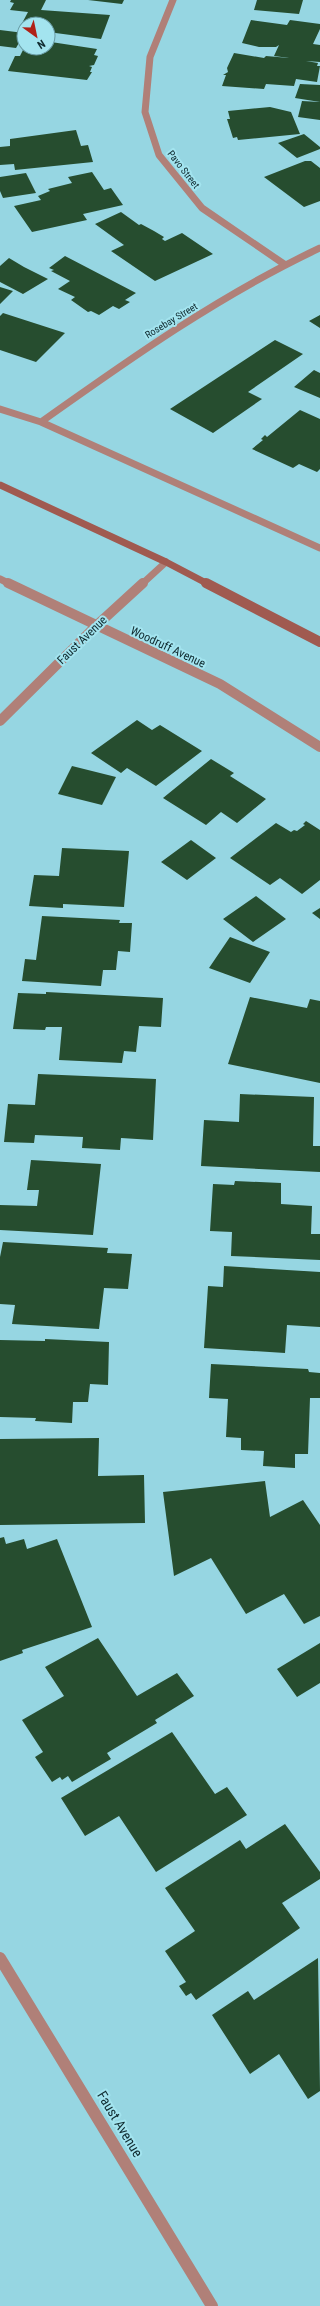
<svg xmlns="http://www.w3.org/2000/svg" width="320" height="2306" font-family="'Roboto Condensed',sans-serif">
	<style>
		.building { fill: #264d2f }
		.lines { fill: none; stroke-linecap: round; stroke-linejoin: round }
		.minor-far2 { stroke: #b08078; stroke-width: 7 }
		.minor-far1 { stroke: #b08078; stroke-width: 10 }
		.minor { stroke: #b08078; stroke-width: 12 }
		.secondary-far1 { stroke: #a05a50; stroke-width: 7 }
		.secondary { stroke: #a05a50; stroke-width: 10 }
		.labels { text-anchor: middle; stroke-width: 4; stroke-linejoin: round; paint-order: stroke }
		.far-street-label { font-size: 10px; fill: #102b30; stroke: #a3e4ef }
		.street-label { font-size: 12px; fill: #102b30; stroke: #a3e4ef }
		.near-street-label { font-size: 14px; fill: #102b30; stroke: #a3e4ef }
	</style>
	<rect width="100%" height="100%" fill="#96d6e2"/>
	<path class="building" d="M 11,0 L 46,0 L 41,10 L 110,15 L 101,39 L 48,32 L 48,24 L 24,24 L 24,29 L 19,29 L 28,12 L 10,10 L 14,3 L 10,2 Z
		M 88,0 L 124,0 L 122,4 Z
		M 257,0 L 303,0 L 299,14 L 254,10 Z
		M 251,20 L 287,25 L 290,20 L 320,24 L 320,29 L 313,44 L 320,45 L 320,62 L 306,61 L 318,63 L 317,66 L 320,66 L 317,82 L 296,79 L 294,86 L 266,84 L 264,89 L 222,86 L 226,75 L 223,75 L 228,72 L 227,68 L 234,53 L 264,58 L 266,56 L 289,58 L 274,56 L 279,45 L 276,47 L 259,47 L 242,43 Z
		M 0,30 L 24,33 L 24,34 L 16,48 L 0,46 Z
		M 51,42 L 97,49 L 94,55 L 98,56 L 94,65 L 89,66 L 92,67 L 90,72 L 92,72 L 87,80 L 8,71 L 15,56 L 20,56 L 24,48 L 48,48 L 48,43 Z
		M 300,84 L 320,85 L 320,102 L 295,98 Z
		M 302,101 L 320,102 L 320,120 L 298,117 Z
		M 270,107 L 291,112 L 300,134 L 238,140 L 237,137 L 233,138 L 227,119 L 230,119 L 228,111 Z
		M 76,130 L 81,146 L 88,145 L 93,162 L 15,170 L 14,164 L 0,165 L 0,147 L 10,146 L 10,139 Z
		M 304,134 L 320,147 L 320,149 L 297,158 L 278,143 Z
		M 305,161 L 311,161 L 320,168 L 320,201 L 304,207 L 264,177 Z
		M 92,172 L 104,190 L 111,188 L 123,205 L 83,214 L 87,220 L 32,232 L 14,206 L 41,200 L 38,196 L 50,191 L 48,189 L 72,183 L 68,177 Z
		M 26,173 L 36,193 L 3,198 L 0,191 L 0,177 Z
		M 121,212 L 139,225 L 141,224 L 154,231 L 164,237 L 162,239 L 165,241 L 182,233 L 213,254 L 155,281 L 111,251 L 124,245 L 95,224 Z
		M 65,256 L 136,293 L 125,300 L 130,302 L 119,309 L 113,306 L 99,315 L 91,311 L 88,312 L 71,300 L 75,297 L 58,289 L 70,281 L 51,271 L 54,270 L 49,268 Z
		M 9,258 L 24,267 L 48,279 L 23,294 L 0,282 L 0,266 Z
		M 0,287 L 13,291 L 0,304 Z
		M 3,313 L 65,333 L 36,362 L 0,350 L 0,316 Z
		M 320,315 L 320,328 L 309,321 Z
		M 275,340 L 303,354 L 248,392 L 262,399 L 213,433 L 170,409 Z
		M 314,370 L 320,373 L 320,398 L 294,387 Z
		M 300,410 L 320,419 L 320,469 L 317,472 L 299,464 L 293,468 L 252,449 L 263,440 L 261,439 L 265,435 L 267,437 Z
		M 137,720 L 152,730 L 160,725 L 202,751 L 156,786 L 127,768 L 121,773 L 91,753 Z
		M 211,759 L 234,773 L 230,776 L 266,799 L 237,823 L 221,812 L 206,825 L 163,798 Z
		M 72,766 L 116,777 L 102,805 L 58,794 Z
		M 306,821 L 320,830 L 320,880 L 302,894 L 280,878 L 270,885 L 230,858 L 276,823 L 291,832 L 294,830 L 297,831 L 305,825 L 303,824 Z
		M 191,840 L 216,858 L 187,880 L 161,862 Z
		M 62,848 L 129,851 L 124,907 L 63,904 L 63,908 L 29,906 L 34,875 L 59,876 Z
		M 256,896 L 286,919 L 253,942 L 223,919 Z
		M 320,908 L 320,919 L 312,913 Z
		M 42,916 L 120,920 L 119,923 L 132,923 L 130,952 L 118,951 L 116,970 L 103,970 L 101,986 L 22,981 L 25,959 L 36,960 Z
		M 230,937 L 270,952 L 250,983 L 209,968 Z
		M 46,992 L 163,998 L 161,1027 L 139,1026 L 136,1052 L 124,1051 L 122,1063 L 59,1060 L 62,1027 L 46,1027 L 45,1030 L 13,1029 L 18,993 L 46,994 Z
		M 250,997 L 307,1008 L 310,999 L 320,1001 L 320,1083 L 228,1064 Z
		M 38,1074 L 156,1079 L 153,1140 L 121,1138 L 120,1150 L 82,1148 L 83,1137 L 35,1135 L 34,1143 L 4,1142 L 8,1104 L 35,1105 Z
		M 240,1094 L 314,1097 L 313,1146 L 320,1146 L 320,1172 L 201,1166 L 204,1120 L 239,1122 Z
		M 31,1160 L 101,1164 L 93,1235 L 0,1230 L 0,1205 L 37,1206 L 39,1190 L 27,1190 Z
		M 235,1181 L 281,1183 L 281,1204 L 312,1206 L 311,1234 L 320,1234 L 320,1260 L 231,1256 L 232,1232 L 210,1231 L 213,1184 L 234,1185 Z
		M 3,1242 L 108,1248 L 107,1253 L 132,1254 L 128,1289 L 104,1288 L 99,1329 L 12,1324 L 15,1305 L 0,1304 L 0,1257 Z
		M 224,1266 L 320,1272 L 320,1327 L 287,1325 L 285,1353 L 204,1348 L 208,1286 L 223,1287 Z
		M 45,1339 L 109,1342 L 108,1385 L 90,1384 L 88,1402 L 73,1402 L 72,1423 L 35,1421 L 36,1418 L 0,1417 L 0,1340 L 45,1341 Z
		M 211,1364 L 308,1369 L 309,1372 L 320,1373 L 320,1398 L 310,1398 L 308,1454 L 295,1454 L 295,1468 L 263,1466 L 264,1451 L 241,1450 L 241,1438 L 226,1437 L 228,1399 L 209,1398 Z
		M 99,1438 L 98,1476 L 144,1475 L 145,1523 L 0,1525 L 0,1439 Z
		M 265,1481 L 270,1517 L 303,1500 L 320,1525 L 320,1616 L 304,1624 L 284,1594 L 246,1614 L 211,1558 L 174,1576 L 163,1492 Z
		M 4,1537 L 6,1544 L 24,1539 L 27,1549 L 57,1539 L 92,1627 L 22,1650 L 23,1653 L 0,1661 L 0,1538 Z
		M 98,1638 L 137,1696 L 177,1673 L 194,1696 L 155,1720 L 157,1723 L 107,1753 L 111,1759 L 72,1782 L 68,1776 L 62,1780 L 60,1777 L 52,1782 L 35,1757 L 43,1752 L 22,1720 L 64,1696 L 45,1667 Z
		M 320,1643 L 320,1683 L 297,1697 L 277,1669 Z
		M 172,1732 L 215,1794 L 227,1787 L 247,1815 L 156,1872 L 119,1816 L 85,1836 L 61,1798 Z
		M 285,1824 L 320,1872 L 320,1879 L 282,1903 L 300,1928 L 196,2000 L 191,1993 L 186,1996 L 179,1986 L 186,1982 L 165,1951 L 195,1931 L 165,1888 L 240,1840 L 246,1849 Z
		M 318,1958 L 320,2091 L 308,2099 L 279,2054 L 250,2074 L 212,2015 L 248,1991 L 254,2000 Z"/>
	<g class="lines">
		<path class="minor-far2" d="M 173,0 L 150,57 L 145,112 L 159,155 L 202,208 L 284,264
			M 0,409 L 41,422 L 320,548
			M 41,422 C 131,358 220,295 320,248
			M 0,579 L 10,584
			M 142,584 L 166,562"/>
		<path class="minor-far1" d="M 8,583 L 220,684 L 320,747
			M 0,721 L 96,626 L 143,583"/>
		<path class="minor" d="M 0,1958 L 212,2306"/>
		<path class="secondary-far1" d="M 0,485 L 166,562 L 208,584"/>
		<path class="secondary" d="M 206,583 L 320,642"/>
	</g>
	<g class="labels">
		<g class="far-street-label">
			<text transform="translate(184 169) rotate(52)" y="4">Pavo Street</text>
			<text transform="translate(171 320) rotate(-31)" y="4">Rosebay Street</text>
		</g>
		<g class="street-label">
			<text transform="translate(82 640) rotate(-44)" y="4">Faust Avenue</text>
			<text transform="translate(168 647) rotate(25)" y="4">Woodruff Avenue</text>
		</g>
		<g class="near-street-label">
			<text transform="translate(120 2124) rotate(59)" y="5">Faust Avenue</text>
		</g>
	</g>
	<g transform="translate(36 36) rotate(147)"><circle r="19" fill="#a3e4ef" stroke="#689aa3"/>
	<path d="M0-3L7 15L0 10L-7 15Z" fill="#b02117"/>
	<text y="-6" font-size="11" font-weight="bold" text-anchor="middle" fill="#102b30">N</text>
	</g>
</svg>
